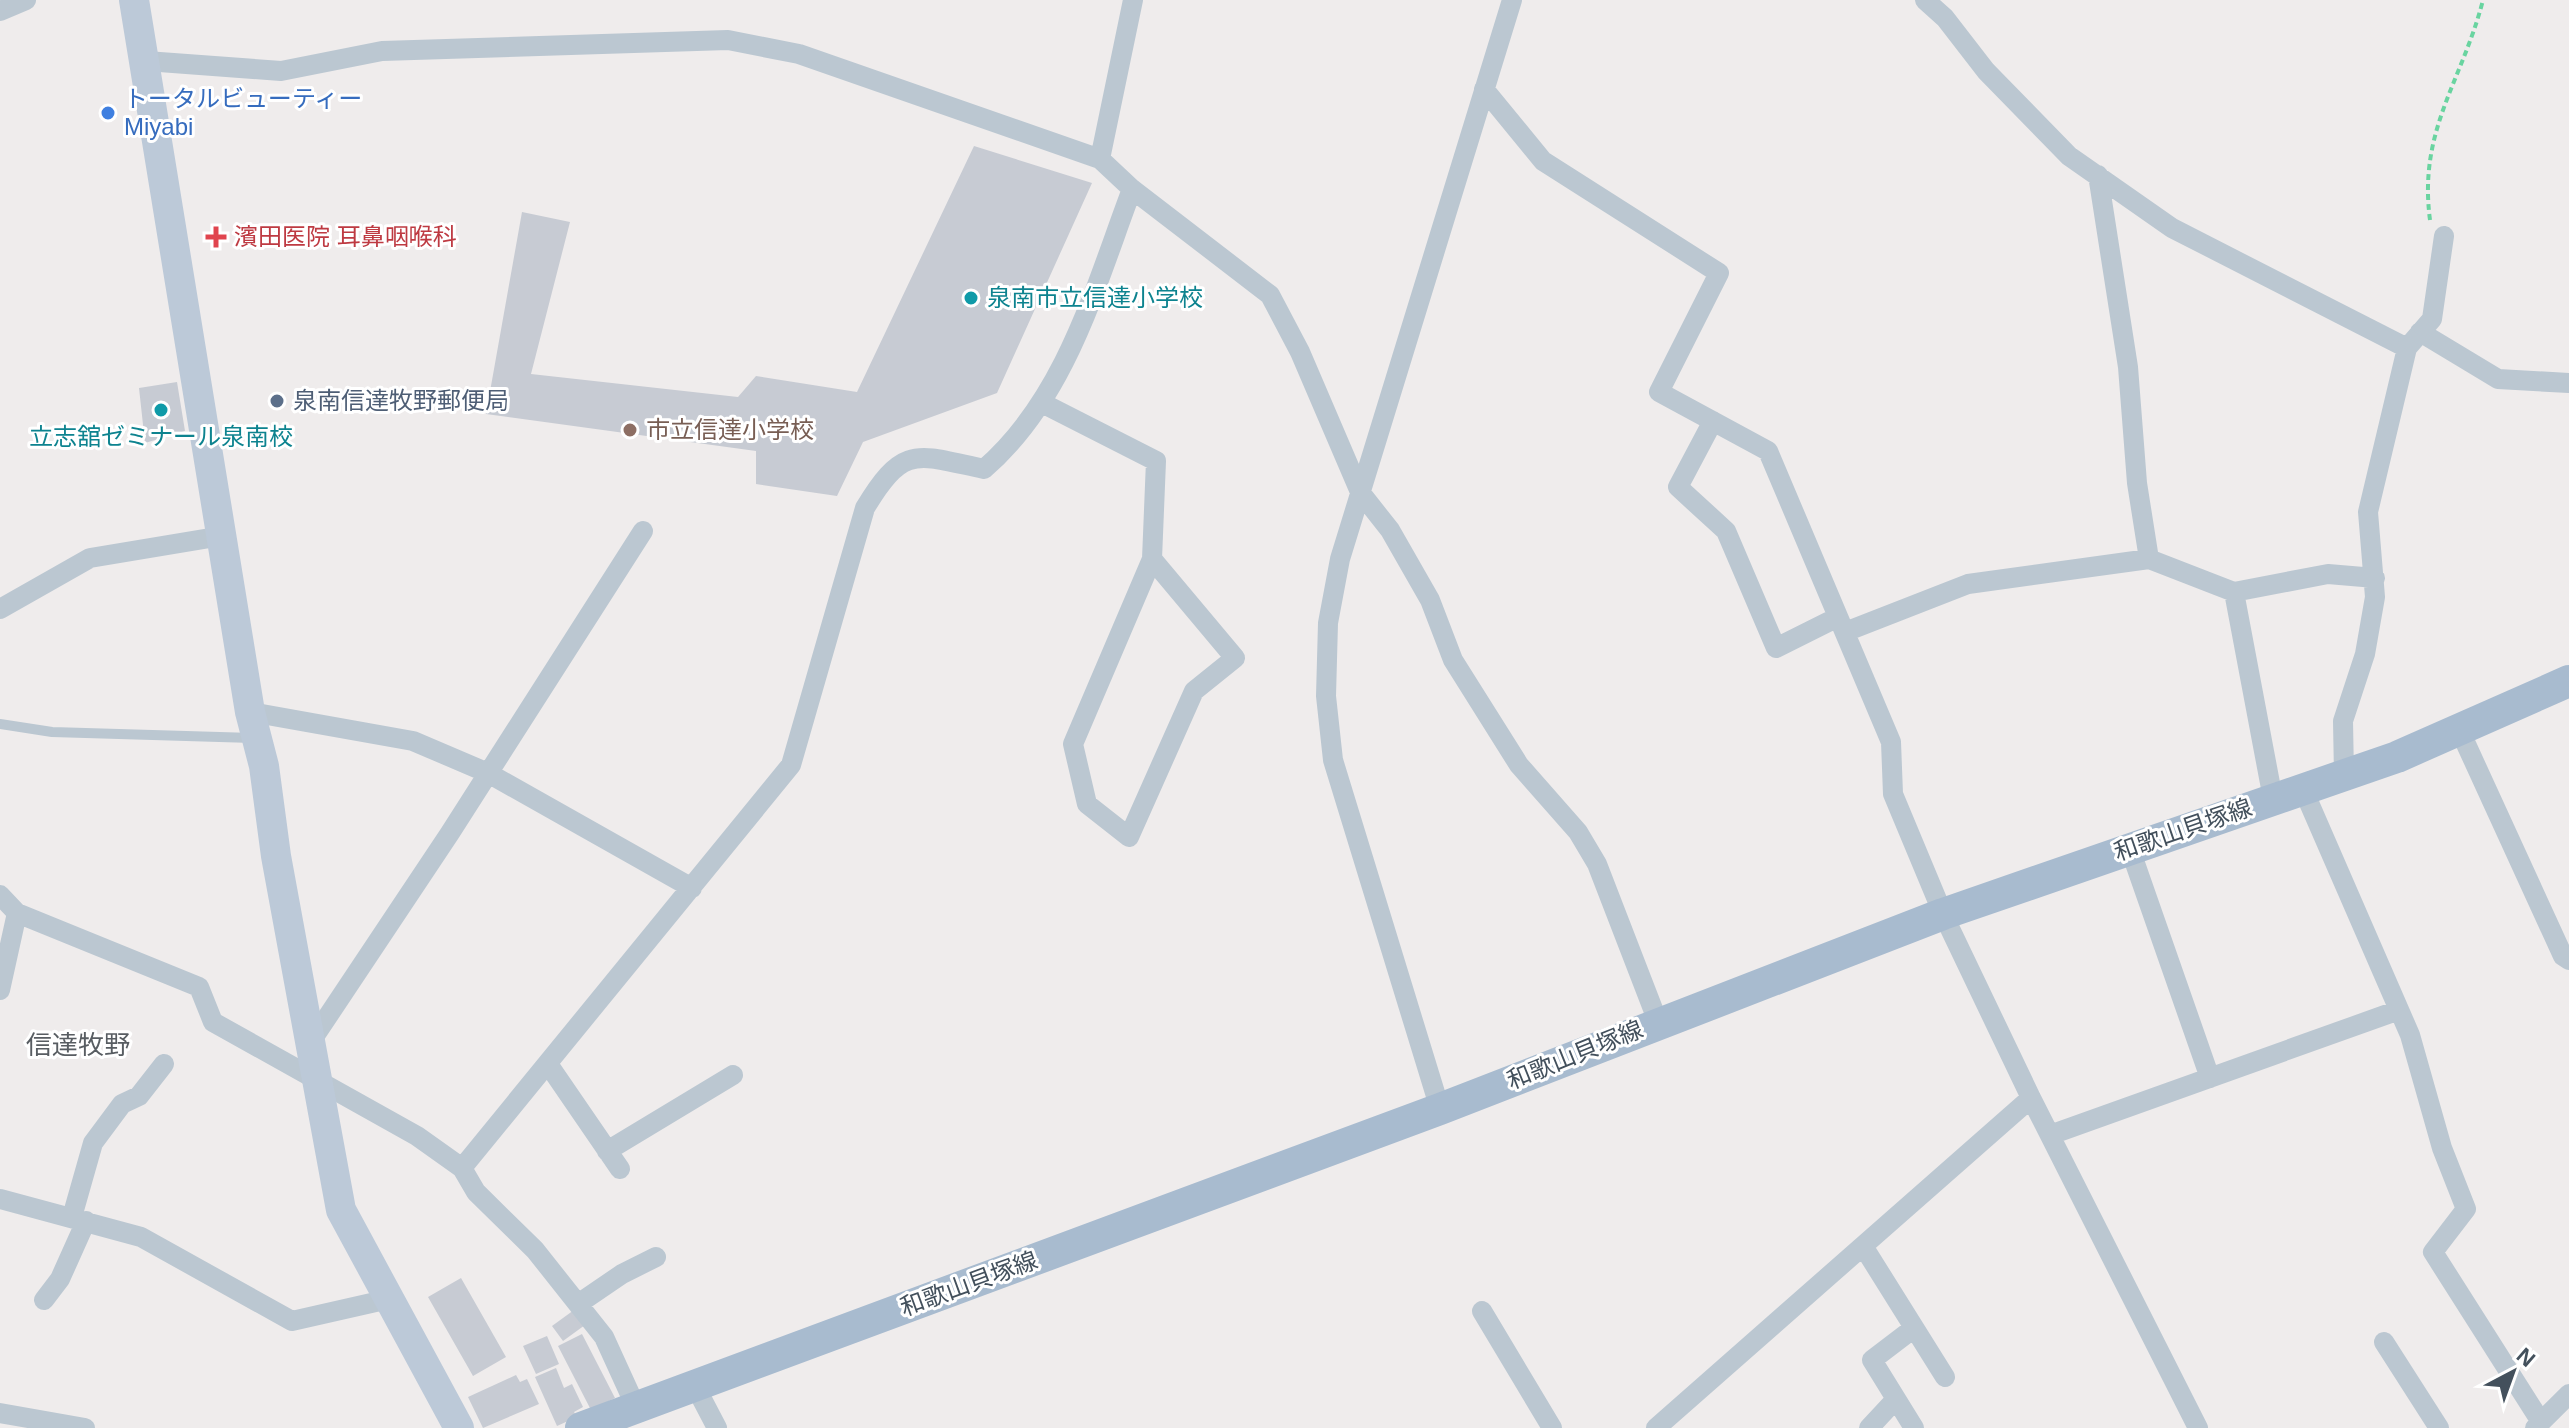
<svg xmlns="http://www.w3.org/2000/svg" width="2569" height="1428" font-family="Helvetica,'Noto Sans JP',sans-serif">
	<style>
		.building { fill: #c7cbd3 }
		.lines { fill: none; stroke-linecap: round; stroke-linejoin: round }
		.path { stroke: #69d4a0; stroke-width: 4; stroke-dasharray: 6 4; stroke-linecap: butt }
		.lane { stroke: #bbc7d1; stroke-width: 10 }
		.street { stroke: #bbc7d1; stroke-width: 20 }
		.secondary { stroke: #bcc9d8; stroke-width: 30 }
		.primary { stroke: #a8bbcf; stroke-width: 32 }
		.shop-dot { fill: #3f7fe0; stroke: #fff; stroke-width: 3 }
		.health-dot { fill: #e0444e; stroke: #fff; stroke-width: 3 }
		.culture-dot { fill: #0f9aa8; stroke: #fff; stroke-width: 3 }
		.service-dot { fill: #5c6f8a; stroke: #fff; stroke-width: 3 }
		.education-dot { fill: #8d6e63; stroke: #fff; stroke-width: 3 }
		.labels { text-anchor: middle; stroke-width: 6; stroke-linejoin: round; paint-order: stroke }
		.shop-label { font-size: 24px; fill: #366cbe; stroke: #fff; text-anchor: start }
		.health-label { font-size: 24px; fill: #be3a42; stroke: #fff; text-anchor: start }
		.culture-label { font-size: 24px; fill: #0d838f; stroke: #fff; text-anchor: start }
		.service-label { font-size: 24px; fill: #4e5e75; stroke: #fff; text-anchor: start }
		.education-label { font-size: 24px; fill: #785e54; stroke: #fff; text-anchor: start }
		.street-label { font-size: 24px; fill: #43505c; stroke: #fff }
		.neighbourhood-label { font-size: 26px; fill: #585d62; stroke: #fff }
	</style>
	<rect width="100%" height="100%" fill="#efecec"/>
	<path class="building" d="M 974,146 L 1092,183 L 997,393 L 863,442 L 837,496 L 756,484 L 756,451 L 486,414 L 522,212 L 570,222 L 531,374 L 738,397 L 756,376 L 857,392 Z
		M 177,382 L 185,431 L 145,443 L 139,388 Z
		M 461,1278 L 506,1357 L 473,1376 L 428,1297 Z
		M 574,1310 L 585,1325 L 563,1341 L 552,1326 Z
		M 582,1334 L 615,1398 L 591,1410 L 558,1346 Z
		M 547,1336 L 559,1364 L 536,1374 L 523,1346 Z
		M 556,1368 L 564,1388 L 572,1384 L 583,1407 L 574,1412 L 577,1417 L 557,1426 L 535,1377 Z
		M 516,1375 L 520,1382 L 527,1379 L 539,1404 L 483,1428 L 468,1397 Z"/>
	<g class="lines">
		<path class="path" d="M 2430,220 C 2418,130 2462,82 2483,0"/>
		<path class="lane" d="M 0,724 L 52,732 L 253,738"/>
		<path class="street" d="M 1925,0 L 1945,18 L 1986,71 L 2069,156 L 2172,228 L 2407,348
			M 0,11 L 26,0
			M 146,61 L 281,71 L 382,51 L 728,40 L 799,54 L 1100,159 L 1132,189 L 1270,295 L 1300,352 L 1360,492 L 1390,530 L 1430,600 L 1453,660 L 1519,765 L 1578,832 L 1597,864 L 1658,1022
			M 1484,89 L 1543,161 L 1719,273 L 1659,392 L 1768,451 L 1891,742 L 1893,794 L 1943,914 L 2031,1098 L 2198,1428
			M 1100,159 L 1133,0
			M 2098,175 L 2128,367 L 2137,483 L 2149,559
			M 2420,332 L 2498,379 L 2569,383
			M 1042,403 L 1156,461 L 1152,559 L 1073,744 L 1087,804 L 1129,837 L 1194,691 L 1235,658 L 1152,559
			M 1713,421 L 1678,487 L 1726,531 L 1776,648 L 1838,617
			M 2234,592 L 2328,574 L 2375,578
			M 0,609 L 90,558 L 222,536
			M 1845,632 L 1968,584 L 2149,559 L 2234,592 L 2273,799
			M 250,712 L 413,741 L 488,773 L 692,888
			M 2460,731 L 2563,956 L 2569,960
			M 2344,775 L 2343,721 L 2365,654 L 2375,597 L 2368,512 L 2407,348 L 2432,319 L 2444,236
			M 2303,789 L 2410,1035 L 2442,1148 L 2466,1209 L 2433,1252 L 2541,1422
			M 2130,849 L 2210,1078
			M 0,895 L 17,913 L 0,990
			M 17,913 L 199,987 L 213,1022 L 417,1136 L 462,1168 L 476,1192 L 535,1250 L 604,1337 L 635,1405
			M 310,1043 L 450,833 L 643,531
			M 548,1064 L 620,1169
			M 1440,1109 L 1333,760 L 1326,696 L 1328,623 L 1340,559 L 1512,0
			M 2050,1135 L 2399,1010
			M 607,1151 L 733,1075
			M 462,1168 L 791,765 L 865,508 C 904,443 917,455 984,469 C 1066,398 1095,287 1132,189
			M 0,1199 L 141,1237 L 292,1321 L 389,1299
			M 72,1217 L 93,1143 L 122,1104 L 139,1096 L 164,1064
			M 1863,1246 L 1945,1377
			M 44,1300 L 60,1279 L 86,1221
			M 578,1304 L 622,1274 L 656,1257
			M 1482,1311 L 1552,1428
			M 2384,1342 L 2439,1428
			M 694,1384 L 717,1428
			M 0,1413 L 85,1428
			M 1656,1428 L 2031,1098
			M 1869,1428 L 1896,1399
			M 1914,1428 L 1872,1360 L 1914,1328
			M 2535,1428 L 2569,1394"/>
		<path class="secondary" d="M 134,0 L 250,712 L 264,766 L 276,856 L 341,1210 L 459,1428"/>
		<path class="primary" d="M 581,1428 L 1440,1109 L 1943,914 L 2397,757 L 2569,681"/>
	</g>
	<circle class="shop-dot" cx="108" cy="113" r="8"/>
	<path class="health-dot" d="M212 225h8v8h8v8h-8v8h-8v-8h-8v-8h8z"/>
	<g class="culture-dot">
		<circle cx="971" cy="298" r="8"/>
		<circle cx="161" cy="410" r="8"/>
	</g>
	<circle class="service-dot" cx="277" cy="401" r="8"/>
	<circle class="education-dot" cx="630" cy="430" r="8"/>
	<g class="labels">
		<g class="shop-label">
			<text x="124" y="107">トータルビューティー<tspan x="124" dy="28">Miyabi</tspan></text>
		</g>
		<g class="health-label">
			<text x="234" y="245">濱田医院 耳鼻咽喉科</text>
		</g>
		<g class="culture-label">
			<text x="987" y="306">泉南市立信達小学校</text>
			<text x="161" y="445" text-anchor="middle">立志舘ゼミナール泉南校</text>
		</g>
		<g class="service-label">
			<text x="293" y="409">泉南信達牧野郵便局</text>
		</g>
		<g class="education-label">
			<text x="646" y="438">市立信達小学校</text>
		</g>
		<g class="street-label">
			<text transform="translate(2183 830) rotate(-19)" y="8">和歌山貝塚線</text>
			<text transform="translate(1575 1055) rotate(-22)" y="8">和歌山貝塚線</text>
			<text transform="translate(969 1284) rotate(-20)" y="8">和歌山貝塚線</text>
		</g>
		<g class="neighbourhood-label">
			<text x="78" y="1054">信達牧野</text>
		</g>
	</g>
	<g transform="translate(2513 1372) rotate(41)" stroke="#ffffff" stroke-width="6" paint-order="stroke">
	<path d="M0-6L14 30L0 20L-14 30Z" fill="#43505c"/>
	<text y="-12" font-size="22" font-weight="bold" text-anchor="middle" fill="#43505c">N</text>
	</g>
</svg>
